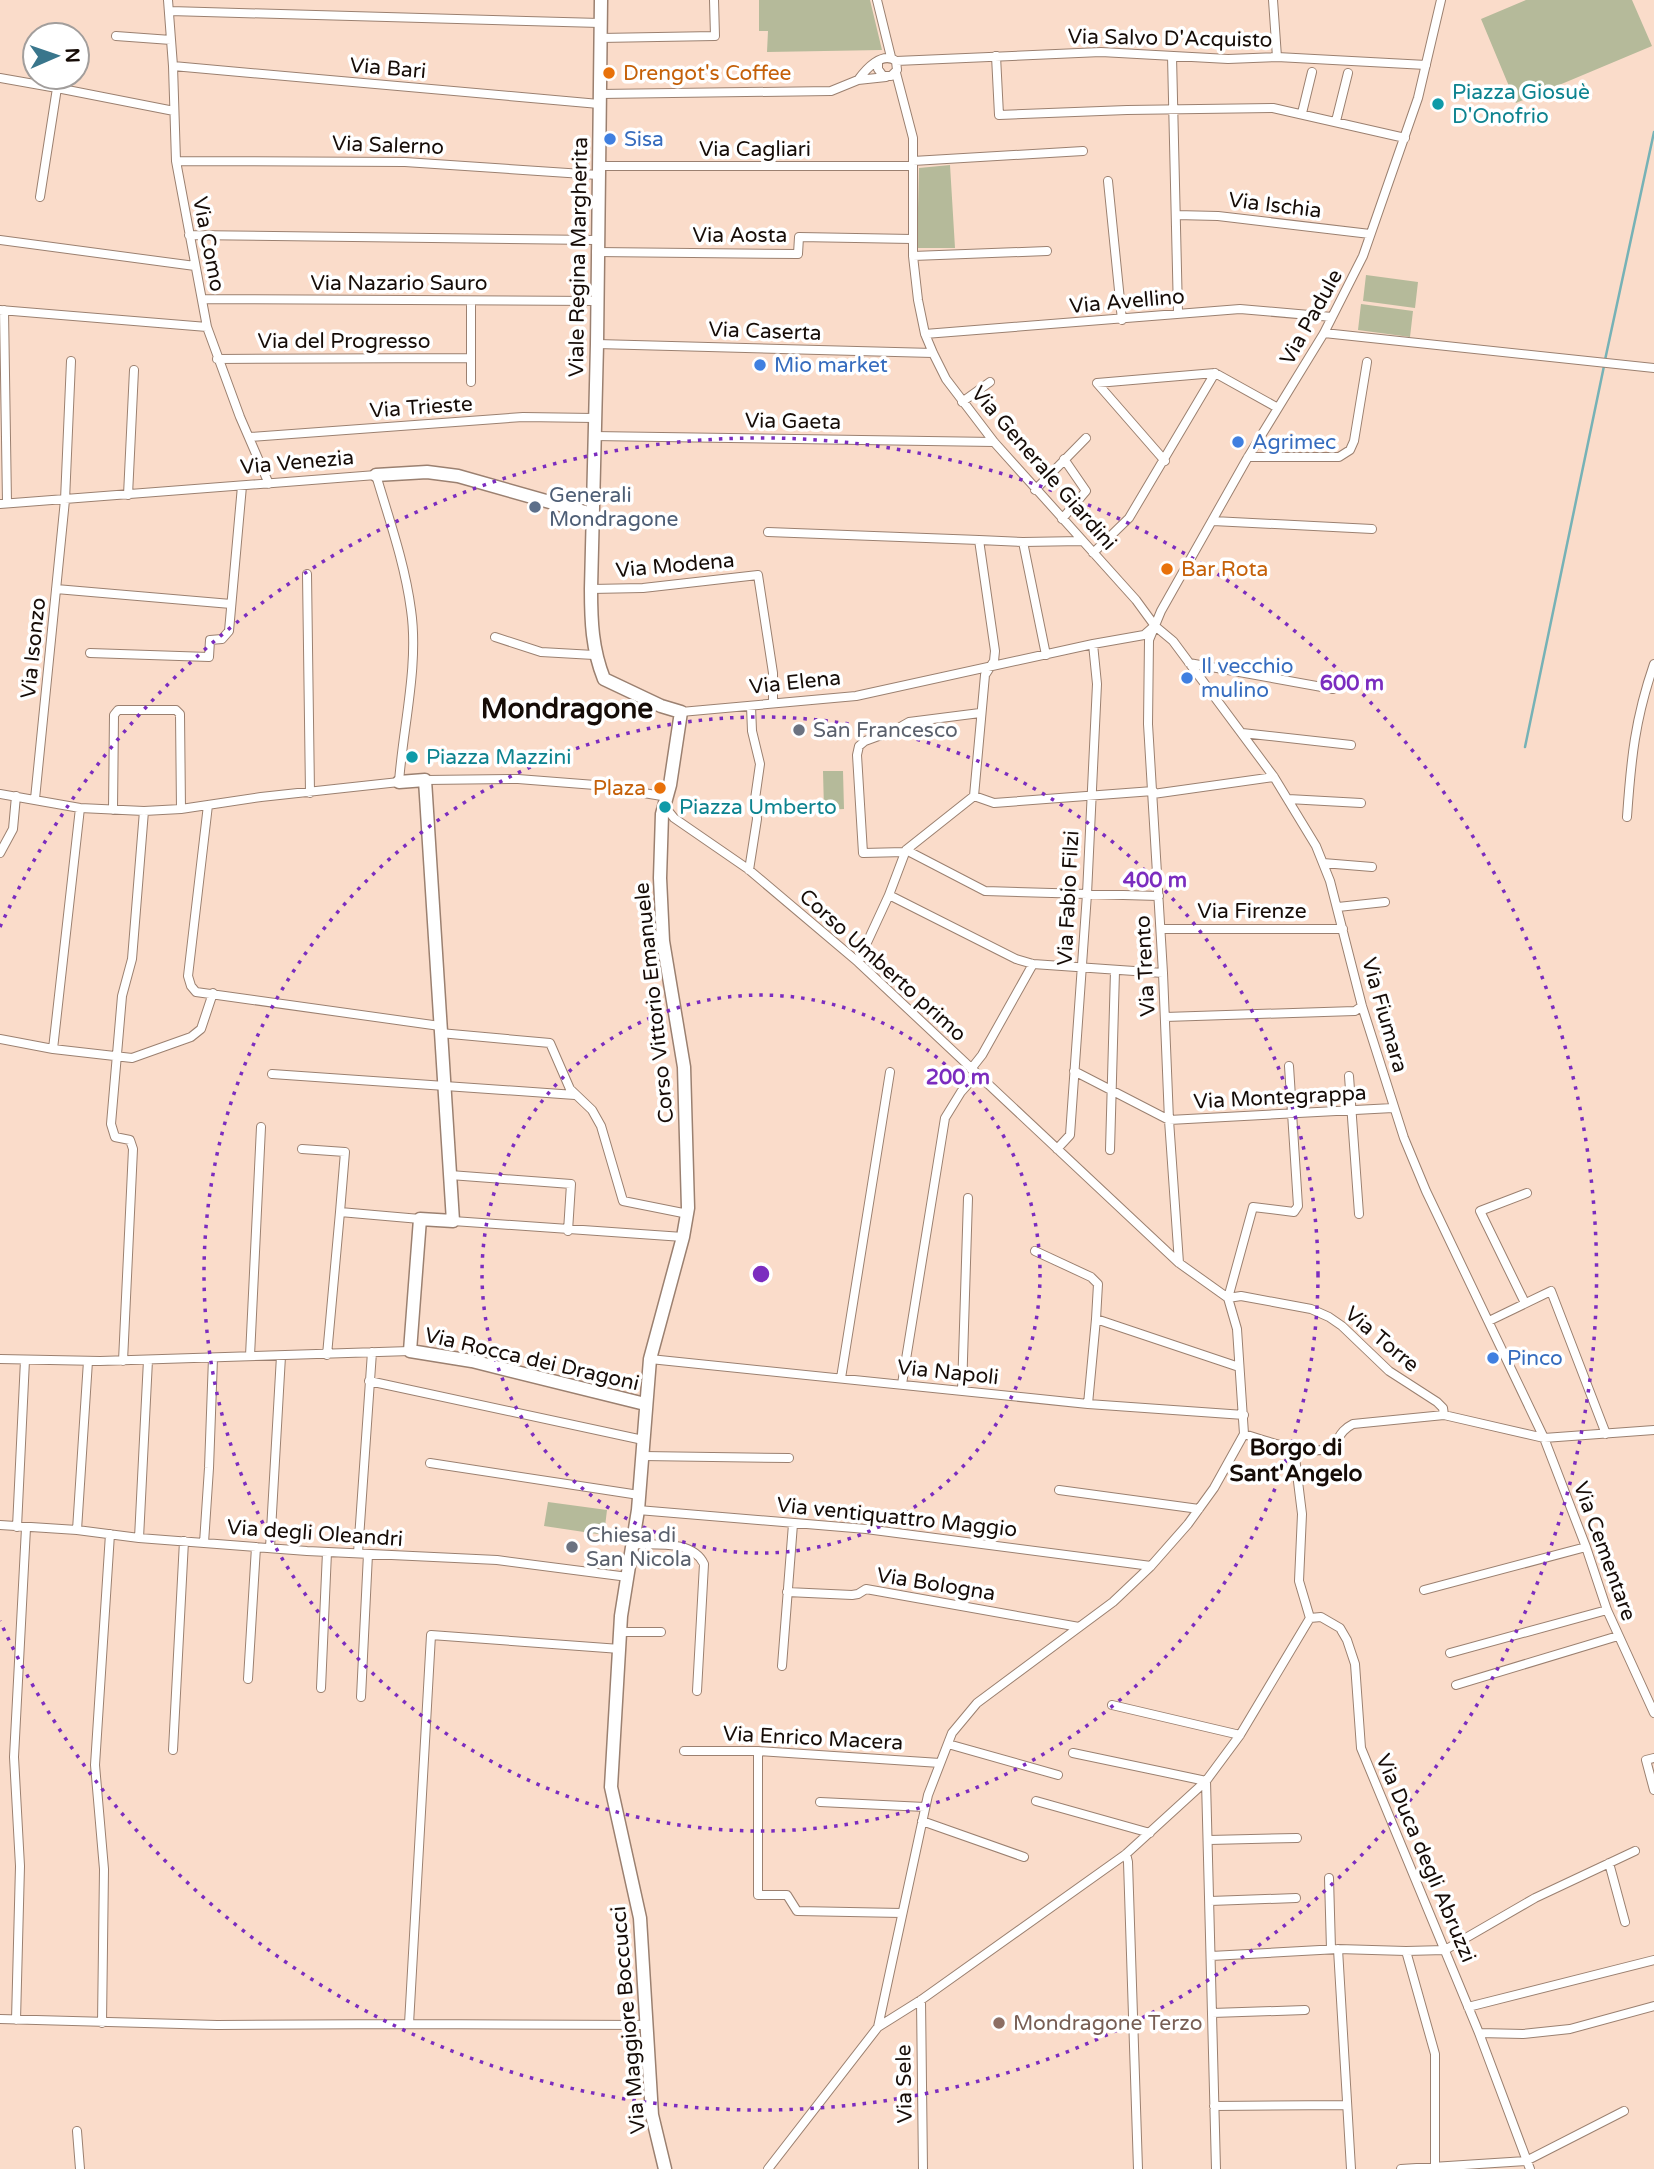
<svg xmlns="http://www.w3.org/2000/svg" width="1654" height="2169" font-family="'Varela Round',sans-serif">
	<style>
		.green { fill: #b5ba9a }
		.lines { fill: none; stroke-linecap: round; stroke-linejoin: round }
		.stream { stroke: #76b2b6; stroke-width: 2.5 }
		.street-casing { stroke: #9b8070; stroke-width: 10 }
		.secondary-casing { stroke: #9b8070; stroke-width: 15 }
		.street { stroke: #fff; stroke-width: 8 }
		.secondary { stroke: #fff; stroke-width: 12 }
		.ring { fill: none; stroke: #7b2cbf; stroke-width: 3.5; stroke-dasharray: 3.5 7 }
		.food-dot { fill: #e8710a; stroke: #fff; stroke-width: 2.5 }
		.culture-dot { fill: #0f9aa8; stroke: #fff; stroke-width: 2.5 }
		.shop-dot { fill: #3f7fe0; stroke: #fff; stroke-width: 2.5 }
		.service-dot { fill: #5c6f8a; stroke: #fff; stroke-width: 2.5 }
		.worship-dot { fill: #6b7280; stroke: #fff; stroke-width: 2.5 }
		.education-dot { fill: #8d6e63; stroke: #fff; stroke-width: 2.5 }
		.labels { text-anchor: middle; stroke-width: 7; stroke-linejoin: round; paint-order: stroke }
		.street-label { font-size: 21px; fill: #160c07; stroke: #fff }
		.food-label { font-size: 21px; fill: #c56008; stroke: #fff; text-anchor: start }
		.culture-label { font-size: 21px; fill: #0d838f; stroke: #fff; text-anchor: start }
		.shop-label { font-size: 21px; fill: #366cbe; stroke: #fff; text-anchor: start }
		.service-label { font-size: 21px; fill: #4e5e75; stroke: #fff; text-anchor: start }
		.worship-label { font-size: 21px; fill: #5b616d; stroke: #fff; text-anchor: start }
		.education-label { font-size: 21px; fill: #785e54; stroke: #fff; text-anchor: start }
		.neighbourhood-label { font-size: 23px; font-weight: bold; fill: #160c07; stroke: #fff }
		.district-label { font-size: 28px; font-weight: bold; fill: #160c07; stroke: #fff }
		.centre { fill: #7b2cbf; stroke: #fff; stroke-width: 3.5 }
		.ring-label { font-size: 21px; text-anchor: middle; font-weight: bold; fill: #7b2cbf; stroke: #fff; stroke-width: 7; stroke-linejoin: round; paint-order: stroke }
	</style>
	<rect width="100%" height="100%" fill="#fadcca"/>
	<path class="green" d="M 759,0 L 870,0 L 882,50 L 767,52 L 768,31 L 759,31 Z
		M 1526,0 L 1632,0 L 1652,46 L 1516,103 L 1481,19 Z
		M 950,165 L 955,248 L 917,248 L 919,168 Z
		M 1366,275 L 1418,282 L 1415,308 L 1363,301 Z
		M 1361,304 L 1413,311 L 1410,337 L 1358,330 Z
		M 823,771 L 843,771 L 844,809 L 824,810 Z
		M 548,1502 L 607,1510 L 604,1535 L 544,1526 Z"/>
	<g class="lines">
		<path class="stream" d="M 1605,360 L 1654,132
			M 1525,747 L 1604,366"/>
		<g class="street-casing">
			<path id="street" d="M 168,0 L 173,66 L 176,161 L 207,327 L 240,417 L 269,484
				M 877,0 L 891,57
				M 1273,0 L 1277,57
				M 170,11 L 600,23
				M 116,36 L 171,40
				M 600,38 L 715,36 L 714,0
				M 996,56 L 999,115 L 1127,110 L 1273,108 L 1405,138
				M 1172,56 L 1178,313
				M 896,61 L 1101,52 L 1228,59 L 1277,57 L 1426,65
				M 173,66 L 599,104
				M 896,73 L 913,138 L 913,256 L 918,300 L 925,334 L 933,353 L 946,379 L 994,442 L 1136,600 L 1155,626 L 1173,641 L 1274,777 L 1316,846 L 1330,881 L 1362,1006 L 1404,1138 L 1426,1191 L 1544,1438 L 1586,1547 L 1607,1610 L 1654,1713
				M 0,78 L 57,88
				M 858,80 C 866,69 882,51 896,61 L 897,70 L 891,76 L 883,76 L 878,69 L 878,63
				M 600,94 L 831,91 L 858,80 L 886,77
				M 1302,113 L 1312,72
				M 1336,121 L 1348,73
				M 176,161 L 405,162 L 598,175
				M 913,161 L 1083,151
				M 598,166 L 912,166
				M 1108,181 L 1122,320
				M 40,197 L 57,88 L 174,111
				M 1176,215 L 1218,216 L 1370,234
				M 189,235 L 596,240
				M 0,240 L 195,266
				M 596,252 L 798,254 L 799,237 L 912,239
				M 913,256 L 1047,251
				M 202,299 L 596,301
				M 0,310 L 207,327
				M 4,310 L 7,503
				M 1324,333 L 1654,368
				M 925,334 L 1240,309 L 1332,317
				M 597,344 L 933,353
				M 217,359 L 470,358
				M 471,382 L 471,301
				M 962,402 L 990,382
				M 593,436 L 994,442
				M 250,437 L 523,417 L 594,418
				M 1248,457 L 1339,457 L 1350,450 L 1354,441 L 1367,362
				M 1165,461 L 1097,383 L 1215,373
				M 1035,490 L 1086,438
				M 128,495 L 134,370
				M 0,504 L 376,475 C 389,519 405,564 411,610 C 419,665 403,727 399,782 L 261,797 L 181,809 L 144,811 L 80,808 L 0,794
				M 1062,519 L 1086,491 L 1064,459
				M 1213,521 L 1372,529
				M 768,532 L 979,540
				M 1023,542 L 1046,655
				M 1093,553 L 1129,518 L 1215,373 L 1278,408
				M 307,574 L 310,793
				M 56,589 L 231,604
				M 591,589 L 643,588 L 758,575 L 773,673 L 773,703
				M 495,637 L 541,652 L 594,655
				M 90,653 L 209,657 L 210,640 L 222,639 L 229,631 L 242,486
				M 1189,663 L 1333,689
				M 681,712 L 856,696 L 1093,644 L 1144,635 L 1152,628
				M 1242,733 L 1351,745
				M 425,780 L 518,779 L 595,785 L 668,797
				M 1153,794 L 1274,777
				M 974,796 L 994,803 L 1153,791
				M 35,799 L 65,500 L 71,361
				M 1288,799 L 1361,803
				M 208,805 L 188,976 L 191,986 L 196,992 L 440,1026
				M 665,807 L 674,818 L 748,869 L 858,962 L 1179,1263 L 1228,1298
				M 113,810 L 114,715 L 118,710 L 176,710 L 180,714 L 181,809
				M 1627,817 C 1631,759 1635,719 1654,664
				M 906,850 L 985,891 L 1159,896
				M 905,852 L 863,853 L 857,755 L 859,746 L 865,741 L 895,730 L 909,722 L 980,713
				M 0,853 L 13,829 L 16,796
				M 1323,863 L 1372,867
				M 749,870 L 757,819 L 755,799 L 760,764 L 752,731 L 751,706
				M 889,895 L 906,850 L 974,796 L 985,675 L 994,661 L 995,651 L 979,540 L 1023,542 L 1082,541
				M 1338,907 L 1385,902
				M 1161,929 L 1343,929
				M 858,962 L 889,895 L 1016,959 L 1033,964 L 1163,973
				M 1165,1017 L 1355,1011 L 1362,1006
				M 440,1033 L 550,1043 L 570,1089 L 592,1110 L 601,1126 L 623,1201 L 688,1214
				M 0,1039 L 53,1049 L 132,1058 L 191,1037 L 201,1029 L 213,993
				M 53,1049 L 80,808
				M 971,1069 L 982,1055 L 1033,964
				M 1074,1071 L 1169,1120 L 1393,1108
				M 272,1074 L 575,1095
				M 1349,1076 L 1359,1214
				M 302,1149 L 345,1152 L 340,1212
				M 1057,1149 L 1070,1135 L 1087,894 L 1097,684 L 1093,644
				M 1110,1150 L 1115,971
				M 450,1175 L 571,1184 L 568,1231
				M 453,1221 L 683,1237
				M 1035,1251 L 1091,1277 L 1098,1284 L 1096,1319
				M 1179,1263 L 1169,1120 L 1163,973 L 1148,724 L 1149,640 L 1161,611 L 1248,457 L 1324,333 L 1363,256 L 1418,98 L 1441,0
				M 1228,1298 L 1253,1207 L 1294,1212 L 1298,1206 L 1289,1066
				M 1228,1298 L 1241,1296 L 1311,1309 L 1329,1317 L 1342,1326 L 1389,1371 L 1437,1402 L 1443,1408 L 1444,1415
				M 1525,1303 L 1480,1211 L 1527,1193
				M 1489,1321 L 1551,1291 L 1606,1434
				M 327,1355 L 340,1212 L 420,1219
				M 250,1356 L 261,1127
				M 0,1359 L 100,1361 L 410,1351
				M 650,1359 L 1088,1404 L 1244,1415
				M 123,1361 L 133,1149 L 130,1140 L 115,1137 L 111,1124 L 122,996 L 132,959 L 144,811
				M 841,1378 L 890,1072
				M 369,1381 L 643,1440
				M 902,1384 L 945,1118 L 961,1092 L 977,1074
				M 962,1391 L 968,1198
				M 1088,1404 L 1096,1319 L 1239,1367
				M 1244,1434 C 1263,1440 1313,1458 1330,1447 C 1340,1442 1337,1432 1353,1424 L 1444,1415 L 1544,1438 L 1654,1430
				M 1294,1449 L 1302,1514 L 1299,1581 L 1310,1618 L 1321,1617 L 1340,1628 L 1347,1640 L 1355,1664 L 1361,1748 L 1479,2033 L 1530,2169
				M 643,1456 L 789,1458
				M 430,1463 L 639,1495
				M 1059,1490 L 1199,1509
				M 638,1510 L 866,1529 L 1151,1566
				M 0,1525 L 77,1530 L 139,1538 L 307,1551 L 497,1560 L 628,1577
				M 17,1527 L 25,1360
				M 77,1530 L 88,1361
				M 139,1538 L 148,1360
				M 204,1543 L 209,1468 L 213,1358
				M 634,1544 C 656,1545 693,1540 704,1564 L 697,1691
				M 270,1548 L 281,1356
				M 358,1553 L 372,1352
				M 1424,1590 L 1586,1547
				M 787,1592 L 852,1595 L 858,1594 L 866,1589 L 1079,1627
				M 621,1632 L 661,1632
				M 1450,1653 L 1607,1610
				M 782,1666 L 793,1524
				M 248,1679 L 256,1547
				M 1456,1685 L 1618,1636
				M 321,1688 L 327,1552
				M 361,1697 L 368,1554
				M 1112,1705 L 1240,1735
				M 948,1744 L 1058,1775
				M 173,1750 L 184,1541
				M 684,1751 L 758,1751 L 940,1763
				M 758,1751 L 758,1895 L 787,1895 L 797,1911 L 902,1913
				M 1073,1753 L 1206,1781 L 1216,2169
				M 1654,1758 L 1646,1760 L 1654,1790
				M 1036,1801 L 1150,1833
				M 820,1802 L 925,1807
				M 922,1821 L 1024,1857
				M 1209,1840 L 1297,1838
				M 1126,1854 L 1128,1862 L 1138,2169
				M 1609,1863 L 1625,1922
				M 1329,1878 L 1331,1949
				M 1210,1901 L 1296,1898
				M 1338,1949 L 1351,2169
				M 1406,1951 L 1435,2054 L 1435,2169
				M 1211,1956 L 1338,1949 L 1406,1951 L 1445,1950 L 1535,1898 L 1635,1851
				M 921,2000 L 923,2169
				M 1468,2007 L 1654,1960
				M 1212,2013 L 1305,2010
				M 0,2019 L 217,2025 L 409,2024 L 431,1635 L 620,1649
				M 16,2020 L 20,1866 L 14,1757 L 26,1528
				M 102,2023 L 104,1869 L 95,1765 L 110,1534
				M 409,2024 L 648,2025
				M 878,2027 L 928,1795 L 952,1733 L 977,1703 L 1113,1602 L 1151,1566 L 1188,1524 L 1214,1488 L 1244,1434 L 1237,1329 L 1228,1298
				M 1479,2033 L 1523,2034 L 1570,2029 L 1654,2006
				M 1214,2106 L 1347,2105
				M 77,2131 L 80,2169
				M 768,2169 L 878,2027 L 921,2000 L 1126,1854 L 1206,1781 L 1240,1735 L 1310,1618
				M 1401,2169 L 1526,2161 L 1624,2111"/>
		</g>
		<g class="secondary-casing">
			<path id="secondary" d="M 601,0 L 597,344 L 591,589 C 591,621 592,649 604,679 L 661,706 L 681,712 L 670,785 L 662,814 L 660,878 L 663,941 L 684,1067 L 688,1208 L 683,1237 L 650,1359 L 638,1510 L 621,1616 L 611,1787 L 640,1918 L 652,2115 L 665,2169
				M 376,475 L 427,472 L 458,476 L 592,514
				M 399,782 L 425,780 L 453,1221 L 420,1219 L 410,1351 L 472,1361 L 645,1404"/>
		</g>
		<use href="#street" class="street"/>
		<use href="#secondary" class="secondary"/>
	</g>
	<g class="ring">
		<circle cx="761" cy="1274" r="279"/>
		<circle cx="761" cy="1274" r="557"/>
		<path d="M0 927A836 836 0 1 1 0 1621"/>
	</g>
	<g class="food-dot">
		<circle cx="609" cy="73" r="7"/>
		<circle cx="1167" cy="569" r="7"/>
		<circle cx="660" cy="788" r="7"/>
	</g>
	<g class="culture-dot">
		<circle cx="1438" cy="104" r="7"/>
		<circle cx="412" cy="757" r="7"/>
		<circle cx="665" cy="807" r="7"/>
	</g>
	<g class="shop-dot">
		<circle cx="610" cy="139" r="7"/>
		<circle cx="760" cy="365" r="7"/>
		<circle cx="1238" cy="442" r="7"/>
		<circle cx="1187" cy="678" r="7"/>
		<circle cx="1493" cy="1358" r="7"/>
	</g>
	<circle class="service-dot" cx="535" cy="507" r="7"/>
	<g class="worship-dot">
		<circle cx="799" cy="730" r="7"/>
		<circle cx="572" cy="1547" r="7"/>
	</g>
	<circle class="education-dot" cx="999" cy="2023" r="7"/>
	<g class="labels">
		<g class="street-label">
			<text transform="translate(1170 38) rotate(1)" y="7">Via Salvo D'Acquisto</text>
			<text transform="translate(388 68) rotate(5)" y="7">Via Bari</text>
			<text transform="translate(388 145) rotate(2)" y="7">Via Salerno</text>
			<text x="755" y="156">Via Cagliari</text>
			<text transform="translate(1275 205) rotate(7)" y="7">Via Ischia</text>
			<text x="740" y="242">Via Aosta</text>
			<text transform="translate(209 244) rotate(79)" y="7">Via Como</text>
			<text transform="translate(578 257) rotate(-89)" y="7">Viale Regina Margherita</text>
			<text x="399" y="290">Via Nazario Sauro</text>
			<text transform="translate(1127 301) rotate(-5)" y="7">Via Avellino</text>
			<text transform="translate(1311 317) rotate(-61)" y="7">Via Padule</text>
			<text transform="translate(765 331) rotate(2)" y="7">Via Caserta</text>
			<text x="344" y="348">Via del Progresso</text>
			<text transform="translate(421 407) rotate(-4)" y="7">Via Trieste</text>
			<text transform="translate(793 421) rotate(1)" y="7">Via Gaeta</text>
			<text transform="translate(297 462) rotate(-5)" y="7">Via Venezia</text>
			<text transform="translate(1044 468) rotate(49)" y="7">Via Generale Giardini</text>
			<text transform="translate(675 565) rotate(-5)" y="7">Via Modena</text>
			<text transform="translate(33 648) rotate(-84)" y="7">Via Isonzo</text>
			<text transform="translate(795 682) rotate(-6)" y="7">Via Elena</text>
			<text transform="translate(1068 898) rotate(-87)" y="7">Via Fabio Filzi</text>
			<text x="1252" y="918">Via Firenze</text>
			<text transform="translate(883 965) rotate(42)" y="7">Corso Umberto primo</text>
			<text transform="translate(1145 966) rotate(-93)" y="7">Via Trento</text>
			<text transform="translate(654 1003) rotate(-96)" y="7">Corso Vittorio Emanuele</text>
			<text transform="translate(1385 1015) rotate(74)" y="7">Via Fiumara</text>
			<text transform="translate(1280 1097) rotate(-3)" y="7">Via Montegrappa</text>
			<text transform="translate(1382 1339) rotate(40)" y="7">Via Torre</text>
			<text transform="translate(532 1359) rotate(13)" y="7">Via Rocca dei Dragoni</text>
			<text transform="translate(948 1372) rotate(6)" y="7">Via Napoli</text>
			<text transform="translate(897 1517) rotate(6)" y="7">Via ventiquattro Maggio</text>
			<text transform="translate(315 1533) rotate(4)" y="7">Via degli Oleandri</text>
			<text transform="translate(1605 1551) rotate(70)" y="7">Via Cementare</text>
			<text transform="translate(936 1584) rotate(9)" y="7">Via Bologna</text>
			<text transform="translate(813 1738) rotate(3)" y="7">Via Enrico Macera</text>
			<text transform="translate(1426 1858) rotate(67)" y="7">Via Duca degli Abruzzi</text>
			<text transform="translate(628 2020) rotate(-95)" y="7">Via Maggiore Boccucci</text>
			<text transform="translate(904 2084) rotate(-91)" y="7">Via Sele</text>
		</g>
		<g class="food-label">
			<text x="623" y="80">Drengot's Coffee</text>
			<text x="1181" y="576">Bar Rota</text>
			<text x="646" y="795" text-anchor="end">Plaza</text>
		</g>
		<g class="culture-label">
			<text x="1452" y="99">Piazza Giosuè<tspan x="1452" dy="24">D'Onofrio</tspan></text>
			<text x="426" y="764">Piazza Mazzini</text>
			<text x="679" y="814">Piazza Umberto</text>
		</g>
		<g class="shop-label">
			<text x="624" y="146">Sisa</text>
			<text x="774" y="372">Mio market</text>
			<text x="1252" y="449">Agrimec</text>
			<text x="1201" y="673">Il vecchio<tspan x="1201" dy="24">mulino</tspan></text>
			<text x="1507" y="1365">Pinco</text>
		</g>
		<g class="service-label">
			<text x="549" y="502">Generali<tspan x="549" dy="24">Mondragone</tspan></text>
		</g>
		<g class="worship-label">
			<text x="813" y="737">San Francesco</text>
			<text x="586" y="1542">Chiesa di<tspan x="586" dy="24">San Nicola</tspan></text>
		</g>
		<g class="education-label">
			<text x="1013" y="2030">Mondragone Terzo</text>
		</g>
		<g class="neighbourhood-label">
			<text x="1296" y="1455">Borgo di<tspan x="1296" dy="26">Sant'Angelo</tspan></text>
		</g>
		<g class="district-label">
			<text x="567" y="718">Mondragone</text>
		</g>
	</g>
	<circle cx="761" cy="1274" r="10" class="centre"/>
	<g class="ring-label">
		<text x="1352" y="690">600 m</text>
		<text x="1155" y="887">400 m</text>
		<text x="958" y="1084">200 m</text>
	</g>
	<g transform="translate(56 56) rotate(88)"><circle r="33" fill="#ffffff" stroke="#a29e9c" stroke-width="2"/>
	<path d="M0-5L12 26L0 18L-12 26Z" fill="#39768c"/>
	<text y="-10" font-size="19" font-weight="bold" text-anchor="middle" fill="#160c07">N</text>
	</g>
</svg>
